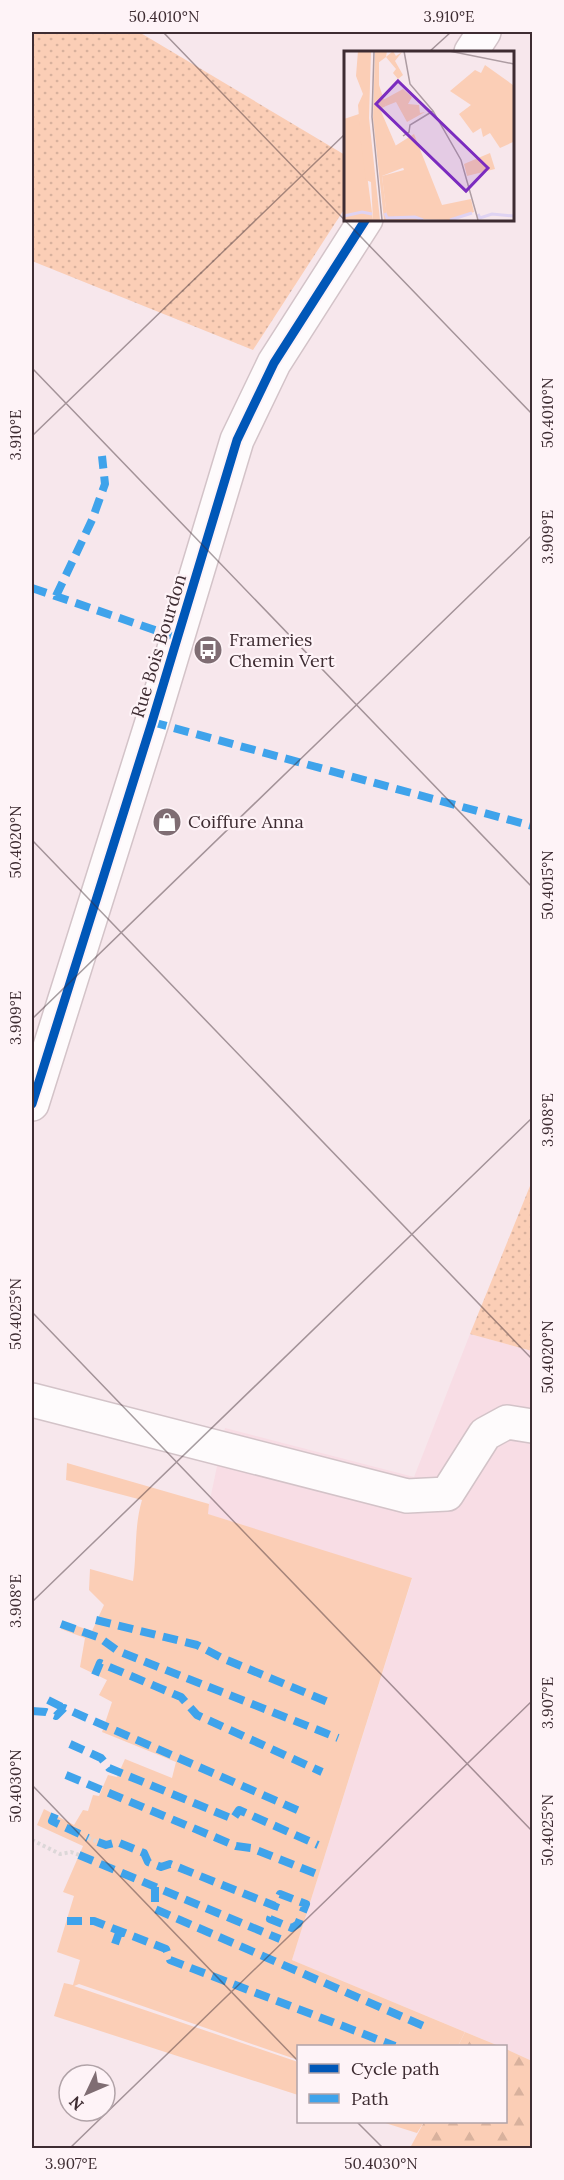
<svg xmlns="http://www.w3.org/2000/svg" width="564" height="2180" font-family="Lora,serif">
	<style>
		.built { fill: #f8dde5 }
		.grass { fill: url(#grass-dots) }
		.forest { fill: url(#forest-firs) }
		.garden { fill: #fbceb6 }
		.lines { fill: none; stroke-linecap: round; stroke-linejoin: round }
		.minor-casing { stroke: #d3c3c8; stroke-width: 36 }
		.path { stroke: #dcd7d8; stroke-width: 4; stroke-dasharray: 3 3; stroke-linecap: butt }
		.minor { stroke: #fefbfc; stroke-width: 33 }
		.quiet { stroke: #3fa3eb; stroke-width: 8; stroke-dasharray: 15 8; stroke-linecap: butt }
		.cycleway-casing { stroke: #fef3f7; stroke-width: 13 }
		.cycleway { stroke: #0057b8; stroke-width: 9 }
		.ticks { fill: none; stroke: #3e2c32; stroke-width: 1.5; stroke-opacity: 0.45 }
		.labels { text-anchor: middle; stroke-width: 4.5; stroke-linejoin: round; paint-order: stroke }
		.poi-label { font-size: 18px; fill: #3e2c32; stroke: #fef3f7; text-anchor: start }
		.street-label { font-size: 18px; fill: #3e2c32; stroke: #fef3f7 }
		.inset-river { fill: none; stroke: #dfd3f2; stroke-width: 3 }
		.inset-road { fill: none; stroke: #ad9ca2; stroke-width: 1.5 }
		.view { fill: #7b2cbf; fill-opacity: 0.15; stroke: #7b2cbf; stroke-width: 3 }
		.inset-edge { fill: none; stroke: #3e2c32; stroke-width: 3 }
		.neatline { fill: none; stroke: #3e2c32; stroke-width: 2 }
		.ticks-label { font-size: 15px; text-anchor: middle; fill: #3e2c32 }
	</style>
	<defs>
		<pattern id="grass-dots" width="8" height="8" patternUnits="userSpaceOnUse" patternTransform="scale(1.5)"><rect width="8" height="8" fill="#fbceb6"/><path d="M2 2h.1M6 6h.1" fill="none" stroke="#d8b19d" stroke-width="1.8" stroke-linecap="round"/></pattern>
		<pattern id="forest-firs" width="22" height="20" patternUnits="userSpaceOnUse" patternTransform="scale(1.5)"><rect width="22" height="20" fill="#fbceb6"/><path d="M5 1l3.5 6h-7zM16 11l3.5 6h-7z" fill="#d8b19d"/></pattern>
	</defs>
	<rect width="100%" height="100%" fill="#f7e7ec"/>
	<path class="built" d="M 470,1334 L 532,1351 L 532,2061 L 506,2049 L 506,2046 L 499,2046 L 292,1960 L 412,1579 L 207,1514 L 225,1428 L 414,1477 Z"/>
	<path class="grass" d="M 32,32 L 139,32 L 345,155 L 345,208 L 253,350 L 32,261 Z
		M 532,1181 L 532,1351 L 470,1334 Z"/>
	<path class="forest" d="M 465,2032 L 499,2046 L 458,2046 Z
		M 506,2049 L 532,2061 L 532,2148 L 410,2148 L 424,2122 L 506,2122 Z"/>
	<path class="garden" d="M 67,1463 L 209,1504 L 208,1514 L 412,1578 L 292,1960 L 465,2032 L 458,2046 L 298,2046 L 298,2060 L 79,1984 L 74,1986 L 298,2062 L 298,2095 L 54,2016 L 64,1983 L 73,1985 L 80,1960 L 57,1952 L 74,1896 L 63,1892 L 83,1846 L 37,1825 L 44,1809 L 74,1825 L 83,1810 L 88,1811 L 93,1795 L 99,1796 L 108,1775 L 117,1777 L 125,1759 L 172,1778 L 176,1762 L 102,1732 L 112,1702 L 99,1695 L 107,1680 L 80,1667 L 85,1638 L 61,1629 L 62,1621 L 92,1631 L 104,1605 L 89,1590 L 90,1569 L 133,1581 C 137,1554 134,1526 142,1500 L 66,1480 Z
		M 382,2122 L 424,2122 L 417,2133 Z"/>
	<g class="lines">
		<g class="minor-casing">
			<path id="minor" d="M 471,52 L 484,32
				M 32,1104 L 152,722 L 237,440 L 274,363 L 366,219
				M 32,1400 L 407,1496 L 447,1494 L 485,1434 L 507,1422 L 532,1426"/>
		</g>
		<path class="path" d="M 88,1838 L 98,1842
			M 32,1840 L 60,1854 L 71,1852 L 79,1855"/>
		<use href="#minor" class="minor"/>
		<path class="quiet" d="M 32,588 L 178,638
			M 56,596 L 92,520 L 105,484 L 102,456
			M 152,722 L 532,826
			M 96,1620 L 197,1645 L 222,1658 L 328,1702
			M 61,1624 L 100,1638 L 118,1651 L 338,1738
			M 95,1675 L 100,1663 L 181,1697 L 197,1715 L 322,1772
			M 48,1700 L 64,1708
			M 32,1711 L 46,1712 L 56,1716 L 64,1708 L 302,1812
			M 70,1744 L 101,1758 L 109,1768 L 233,1819 L 239,1810 L 318,1845
			M 66,1775 L 236,1846 L 251,1848 L 317,1874
			M 55,1814 L 52,1821 L 88,1838
			M 98,1842 L 106,1845 L 117,1842 L 144,1853 L 148,1862 L 161,1867 L 170,1864 L 275,1906 L 280,1894 L 306,1904 L 298,1924 L 292,1928 L 270,1919 L 275,1906
			M 79,1855 L 280,1939
			M 155,1887 L 155,1909 L 428,2028
			M 67,1921 L 94,1921 L 166,1949 L 170,1960 L 395,2046
			M 115,1944 L 120,1930"/>
		<g class="cycleway-casing">
			<path id="cycleway" d="M 32,1104 L 152,722 L 237,440 L 274,363 L 366,219"/>
		</g>
		<use href="#cycleway" class="cycleway"/>
	</g>
	<path class="ticks" d="M 163,32 L 532,414M 429,52 L 451,32M 32,368 L 532,887M 32,436 L 345,134M 32,840 L 532,1359M 32,1019 L 532,535M 32,1312 L 532,1831M 32,1602 L 532,1118M 32,1785 L 298,2061M 357,2122 L 383,2148M 70,2148 L 532,1701"/>
	<defs>
		<g id="bus-disc" transform="scale(1.5)"><circle r="9.5" fill="#7f6d73" stroke="#fef3f7"/><path d="M-5-6H5V4H4V6H2V4H-2V6H-4V4H-5ZM-3.5-4V0h7V-4ZM-3.5 1.2v1.5H-2V1.2ZM2 1.2v1.5H3.5V1.2Z" fill="#fff"/></g>
		<g id="shop-disc" transform="scale(1.5)"><circle r="9.5" fill="#7f6d73" stroke="#fef3f7"/><path d="M-5-2.5h2.3a2.7 3.5 0 0 1 5.4 0H5L5.5 6h-11ZM-1.5-2.5h3a1.5 2.3 0 0 0-3 0Z" fill="#fff"/></g>
	</defs>
	<g fill-rule="evenodd">
		<use href="#bus-disc" x="208" y="650"/>
		<use href="#shop-disc" x="167" y="822"/>
	</g>
	<g class="labels">
		<g class="poi-label">
			<text x="229" y="646">Frameries<tspan x="229" dy="21">Chemin Vert</tspan></text>
			<text x="188" y="828">Coiffure Anna</text>
		</g>
		<g class="street-label">
			<text transform="translate(159 646) rotate(-73)" y="6">Rue Bois Bourdon</text>
		</g>
	</g>
	<g transform="translate(344 51)">
		<rect width="170" height="170" fill="#f7e7ec"/>
		<path d="M 141,14 L 169,34 L 169,91 L 156,97 L 146,82 L 139,86 L 137,77 L 129,82 L 115,63 L 127,54 L 106,40 L 131,19 L 137,22 ZM 15,63 L 29,169 L 0,169 L 0,68 ZM 70,83 L 98,154 L 127,148 L 130,161 L 106,169 L 43,167 L 38,125 L 60,119 L 51,95 ZM 146,102 L 151,118 L 123,125 L 120,113 Z" fill="#fbceb6"/>
		<path d="M 14,0 L 27,0 L 25,67 L 36,169 L 29,169 L 27,131 L 22,129 L 17,92 L 14,54 L 19,43 L 12,25 ZM 31,0 L 35,0 L 35,34 L 42,55 L 36,58 L 61,116 L 38,125 L 43,165 L 75,164 L 74,169 L 40,169 L 29,67 Z" fill="#fbceb6"/>
		<path d="M 35,0 L 43,0 L 42,6 L 49,0 L 52,5 L 58,1 L 51,10 L 59,24 L 54,28 L 49,22 L 52,18 L 42,6 L 34,12 ZM 59,38 L 68,46 L 64,53 L 75,54 L 76,62 L 81,61 L 63,71 L 52,51 L 42,55 L 39,49 Z" fill="#fbceb6"/>
		<path class="inset-river" d="M 41,162 L 43,167 L 71,166 L 79,169M 134,163 L 136,167 L 148,163 L 170,165M 0,165 L 18,161 L 28,163M 106,169 L 128,162"/>
		<path class="inset-road" d="M 30,0 L 28,66 L 38,169M 60,0 L 66,33 L 89,60 L 117,109 L 134,169M 105,0 L 170,13M 59,85 L 65,81 L 66,74 L 89,60"/>
		<path class="view" d="M 54,30 L 144,117 L 122,140 L 32,53 Z"/>
		<rect width="170" height="170" class="inset-edge"/>
	</g>
	<rect width="564" height="2180" fill="none" stroke="#fef3f7" stroke-width="66"/>
	<rect x="297" y="2045" width="210" height="78" fill="#fef3f7" stroke="#b1a3a8" stroke-width="1.5"/>
	<rect x="309" y="2064" width="30" height="9" fill="#0057b8" stroke="#b1a3a8" stroke-width="1.5"/>
	<text x="351" y="2075" font-size="18" fill="#3e2c32">Cycle path</text>
	<rect x="309" y="2094" width="30" height="9" fill="#3fa3eb" stroke="#b1a3a8" stroke-width="1.5"/>
	<text x="351" y="2105" font-size="18" fill="#3e2c32">Path</text>
	<g transform="translate(87 2093) rotate(226)"><circle r="28" fill="#fef3f7" stroke="#b1a3a8" stroke-width="1.5"/>
	<path d="M0-4.5L10 22L0 15L-10 22Z" fill="#7f6d73"/>
	<text y="-9" font-size="16" font-weight="bold" text-anchor="middle" fill="#3e2c32">N</text>
	</g>
	<rect x="33" y="33" width="498" height="2114" class="neatline"/>
	<g class="ticks-label">
		<text x="164" y="22">50.4010°N</text>
		<text x="449" y="22">3.910°E</text>
		<text transform="translate(548 413) rotate(-90)" y="5">50.4010°N</text>
		<text transform="translate(16 435) rotate(-90)" y="5">3.910°E</text>
		<text transform="translate(548 537) rotate(-90)" y="5">3.909°E</text>
		<text transform="translate(16 842) rotate(-90)" y="5">50.4020°N</text>
		<text transform="translate(548 885) rotate(-90)" y="5">50.4015°N</text>
		<text transform="translate(16 1018) rotate(-90)" y="5">3.909°E</text>
		<text transform="translate(548 1120) rotate(-90)" y="5">3.908°E</text>
		<text transform="translate(16 1314) rotate(-90)" y="5">50.4025°N</text>
		<text transform="translate(548 1357) rotate(-90)" y="5">50.4020°N</text>
		<text transform="translate(16 1601) rotate(-90)" y="5">3.908°E</text>
		<text transform="translate(548 1703) rotate(-90)" y="5">3.907°E</text>
		<text transform="translate(16 1786) rotate(-90)" y="5">50.4030°N</text>
		<text transform="translate(548 1830) rotate(-90)" y="5">50.4025°N</text>
		<text x="71" y="2169">3.907°E</text>
		<text x="381" y="2169">50.4030°N</text>
	</g>
</svg>
